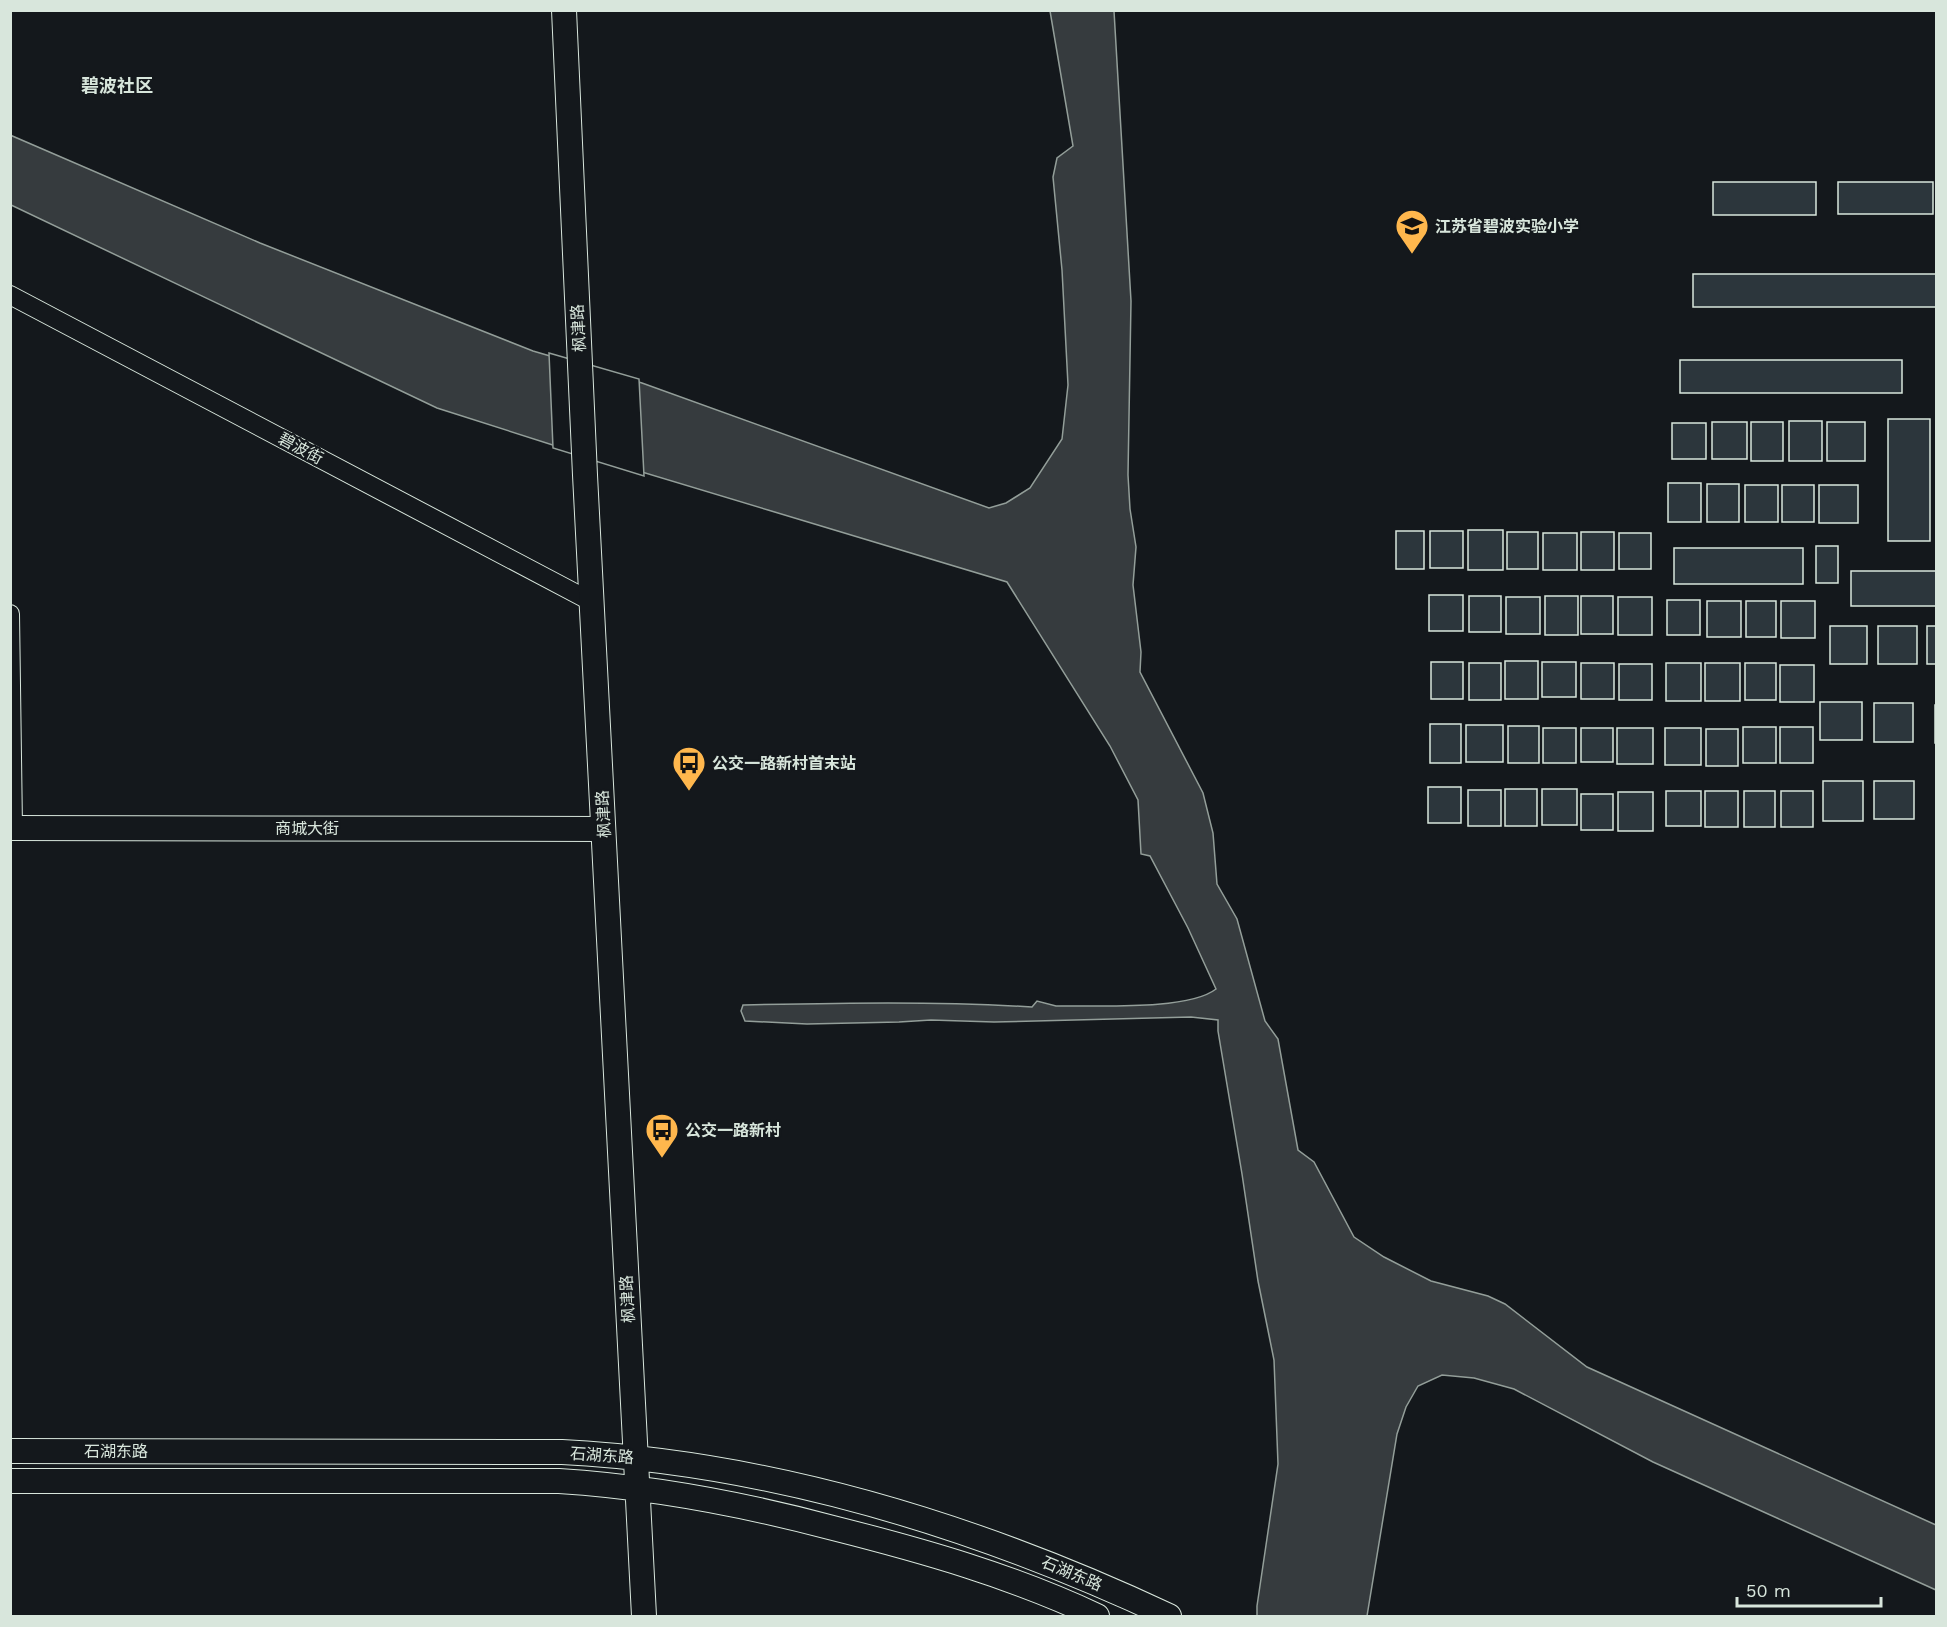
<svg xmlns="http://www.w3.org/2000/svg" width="1947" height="1627" font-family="'Work Sans','Noto Sans SC',sans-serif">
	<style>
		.water { fill: #363b3e; stroke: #939e99; stroke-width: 1.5 }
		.pier { fill: #14181c; stroke: #939e99; stroke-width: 1.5 }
		.building { fill: #2c363c; stroke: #d8e6dc; stroke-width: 1.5 }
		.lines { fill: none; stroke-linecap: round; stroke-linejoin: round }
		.street-casing { stroke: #d8e6dc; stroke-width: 20 }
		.secondary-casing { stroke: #d8e6dc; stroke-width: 26 }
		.street { stroke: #14181c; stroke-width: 18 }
		.secondary { stroke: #14181c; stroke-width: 24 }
		.labels { text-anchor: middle; stroke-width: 4.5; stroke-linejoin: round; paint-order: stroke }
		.poi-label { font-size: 16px; font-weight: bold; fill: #d8e6dc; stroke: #14181c; text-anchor: start }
		.street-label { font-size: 16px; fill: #d8e6dc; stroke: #14181c }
		.neighbourhood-label { font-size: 18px; font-weight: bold; fill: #d8e6dc; stroke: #14181c }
	</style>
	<rect width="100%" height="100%" fill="#14181c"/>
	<path class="water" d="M 1050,11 L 1114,11 L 1131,301 L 1128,475 L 1130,509 L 1136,547 L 1133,585 L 1141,652 L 1140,672 L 1203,793 L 1213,833 L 1217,884 L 1237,919 L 1265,1021 L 1278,1039 L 1298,1150 L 1314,1162 L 1354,1237 L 1384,1257 L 1431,1281 L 1488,1296 L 1505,1304 L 1587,1367 L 1936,1525 L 1936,1590 L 1653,1462 L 1514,1389 L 1474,1378 L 1442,1375 L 1418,1386 L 1406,1407 L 1397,1434 L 1367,1616 L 1257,1616 L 1257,1606 L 1278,1464 L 1274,1360 L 1258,1281 L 1242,1174 L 1218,1031 L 1218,1020 L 1191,1017 L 994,1022 L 931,1020 L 899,1022 L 807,1024 L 745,1021 L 741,1011 L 743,1005 C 840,1003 936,1001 1032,1007 L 1037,1001 L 1056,1006 C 1094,1005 1188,1011 1216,989 L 1188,928 L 1150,856 L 1141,854 L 1138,800 L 1110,746 L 1007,582 L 559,447 L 437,408 L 11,205 L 10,135 L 260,243 L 533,351 L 642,383 L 989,508 L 1006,503 L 1030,488 L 1062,439 L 1068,385 L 1062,270 L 1053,177 L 1057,158 L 1073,146 Z"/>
	<path class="pier" d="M 549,353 L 639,379 L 644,476 L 553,448 Z"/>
	<path class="building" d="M 1713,182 L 1816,182 L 1816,215 L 1713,215 Z
		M 1838,182 L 1933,182 L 1933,214 L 1838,214 Z
		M 1693,274 L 1936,274 L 1936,307 L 1693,307 Z
		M 1680,360 L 1902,360 L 1902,393 L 1680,393 Z
		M 1888,419 L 1930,419 L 1930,541 L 1888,541 Z
		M 1789,421 L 1822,421 L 1822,461 L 1789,461 Z
		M 1712,422 L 1747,422 L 1747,459 L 1712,459 Z
		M 1751,422 L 1783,422 L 1783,461 L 1751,461 Z
		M 1827,422 L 1865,422 L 1865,461 L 1827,461 Z
		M 1672,423 L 1706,423 L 1706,459 L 1672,459 Z
		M 1668,483 L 1701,483 L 1701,522 L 1668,522 Z
		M 1707,484 L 1739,484 L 1739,522 L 1707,522 Z
		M 1745,485 L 1778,485 L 1778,522 L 1745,522 Z
		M 1782,485 L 1814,485 L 1814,522 L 1782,522 Z
		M 1819,485 L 1858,485 L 1858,523 L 1819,523 Z
		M 1468,530 L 1503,530 L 1503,570 L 1468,570 Z
		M 1396,531 L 1424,531 L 1424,569 L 1396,569 Z
		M 1430,531 L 1463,531 L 1463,568 L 1430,568 Z
		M 1507,532 L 1538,532 L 1538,569 L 1507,569 Z
		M 1581,532 L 1614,532 L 1614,570 L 1581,570 Z
		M 1543,533 L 1577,533 L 1577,570 L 1543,570 Z
		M 1619,533 L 1651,533 L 1651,569 L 1619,569 Z
		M 1816,546 L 1838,546 L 1838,583 L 1816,583 Z
		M 1674,548 L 1803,548 L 1803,584 L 1674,584 Z
		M 1851,571 L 1936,571 L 1936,606 L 1851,606 Z
		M 1429,595 L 1463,595 L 1463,631 L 1429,631 Z
		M 1469,596 L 1501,596 L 1501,632 L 1469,632 Z
		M 1545,596 L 1578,596 L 1578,635 L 1545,635 Z
		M 1581,596 L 1613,596 L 1613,634 L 1581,634 Z
		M 1506,597 L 1540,597 L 1540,634 L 1506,634 Z
		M 1618,597 L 1652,597 L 1652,635 L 1618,635 Z
		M 1667,600 L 1700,600 L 1700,635 L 1667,635 Z
		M 1707,601 L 1741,601 L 1741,637 L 1707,637 Z
		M 1746,601 L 1776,601 L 1776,637 L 1746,637 Z
		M 1781,601 L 1815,601 L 1815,638 L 1781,638 Z
		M 1830,626 L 1867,626 L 1867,664 L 1830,664 Z
		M 1878,626 L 1917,626 L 1917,664 L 1878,664 Z
		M 1927,626 L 1936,626 L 1936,664 L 1927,664 Z
		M 1505,661 L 1538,661 L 1538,699 L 1505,699 Z
		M 1431,662 L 1463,662 L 1463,699 L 1431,699 Z
		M 1542,662 L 1576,662 L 1576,697 L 1542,697 Z
		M 1469,663 L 1501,663 L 1501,700 L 1469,700 Z
		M 1581,663 L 1614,663 L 1614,699 L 1581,699 Z
		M 1666,663 L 1701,663 L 1701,701 L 1666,701 Z
		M 1705,663 L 1740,663 L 1740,701 L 1705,701 Z
		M 1745,663 L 1776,663 L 1776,700 L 1745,700 Z
		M 1619,664 L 1652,664 L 1652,700 L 1619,700 Z
		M 1780,665 L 1814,665 L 1814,702 L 1780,702 Z
		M 1820,702 L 1862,702 L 1862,740 L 1820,740 Z
		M 1874,703 L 1913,703 L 1913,742 L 1874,742 Z
		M 1935,705 L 1936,705 L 1936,743 L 1935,743 Z
		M 1430,724 L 1461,724 L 1461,763 L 1430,763 Z
		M 1466,725 L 1503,725 L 1503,762 L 1466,762 Z
		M 1508,726 L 1539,726 L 1539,763 L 1508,763 Z
		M 1743,727 L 1776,727 L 1776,763 L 1743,763 Z
		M 1780,727 L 1813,727 L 1813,763 L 1780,763 Z
		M 1543,728 L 1576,728 L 1576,763 L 1543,763 Z
		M 1581,728 L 1613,728 L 1613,762 L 1581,762 Z
		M 1617,728 L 1653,728 L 1653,764 L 1617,764 Z
		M 1665,728 L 1701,728 L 1701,765 L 1665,765 Z
		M 1706,729 L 1738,729 L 1738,766 L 1706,766 Z
		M 1823,781 L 1863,781 L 1863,821 L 1823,821 Z
		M 1874,781 L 1914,781 L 1914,819 L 1874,819 Z
		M 1428,787 L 1461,787 L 1461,823 L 1428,823 Z
		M 1505,789 L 1537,789 L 1537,826 L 1505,826 Z
		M 1542,789 L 1577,789 L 1577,825 L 1542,825 Z
		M 1468,790 L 1501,790 L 1501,826 L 1468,826 Z
		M 1666,791 L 1701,791 L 1701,826 L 1666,826 Z
		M 1705,791 L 1738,791 L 1738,827 L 1705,827 Z
		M 1744,791 L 1775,791 L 1775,827 L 1744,827 Z
		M 1781,791 L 1813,791 L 1813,827 L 1781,827 Z
		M 1618,792 L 1653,792 L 1653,831 L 1618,831 Z
		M 1581,794 L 1613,794 L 1613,830 L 1581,830 Z"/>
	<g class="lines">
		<g class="street-casing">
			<path id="street" d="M 10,295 L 592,602
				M 10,614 L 13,828"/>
		</g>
		<g class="secondary-casing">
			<path id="secondary" d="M 564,10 L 585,475 L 644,1616
				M 10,828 L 603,829
				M 10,1451 L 562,1452 C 773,1463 979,1527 1169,1616
				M 10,1481 L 559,1481 C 653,1487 743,1504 833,1528 C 924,1551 1012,1576 1097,1616"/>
		</g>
		<use href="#street" class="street"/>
		<use href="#secondary" class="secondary"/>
	</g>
	<defs>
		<g id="school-pin" transform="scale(1.725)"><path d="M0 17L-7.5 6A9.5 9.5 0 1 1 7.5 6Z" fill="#ffb74d" stroke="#14181c"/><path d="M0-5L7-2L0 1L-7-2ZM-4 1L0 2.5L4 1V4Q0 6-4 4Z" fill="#111"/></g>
		<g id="bus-pin" transform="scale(1.725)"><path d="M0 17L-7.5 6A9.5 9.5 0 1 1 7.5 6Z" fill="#ffb74d" stroke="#14181c"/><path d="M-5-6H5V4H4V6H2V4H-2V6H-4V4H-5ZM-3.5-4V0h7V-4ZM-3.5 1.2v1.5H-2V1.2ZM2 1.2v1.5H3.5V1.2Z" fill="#111"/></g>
	</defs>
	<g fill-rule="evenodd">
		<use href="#school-pin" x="1412" y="226"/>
		<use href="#bus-pin" x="689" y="763"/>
		<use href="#bus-pin" x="662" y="1130"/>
	</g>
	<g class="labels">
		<g class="poi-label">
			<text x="1435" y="232">江苏省碧波实验小学</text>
			<text x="712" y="769">公交一路新村首末站</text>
			<text x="685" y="1136">公交一路新村</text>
		</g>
		<g class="street-label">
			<text transform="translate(578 328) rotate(-93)" y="6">枫津路</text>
			<text transform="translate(301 448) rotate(28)" y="6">碧波街</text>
			<text transform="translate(603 814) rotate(-93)" y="6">枫津路</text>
			<text x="307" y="834">商城大街</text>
			<text transform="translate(627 1299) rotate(-93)" y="6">枫津路</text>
			<text x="116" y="1457">石湖东路</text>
			<text transform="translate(602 1455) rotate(4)" y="6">石湖东路</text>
			<text transform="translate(1072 1573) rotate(23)" y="6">石湖东路</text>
		</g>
		<g class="neighbourhood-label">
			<text x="117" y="92">碧波社区</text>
		</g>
	</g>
	<rect width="1947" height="1627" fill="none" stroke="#d8e6dc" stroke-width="24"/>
	<path d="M1737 1597v9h144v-9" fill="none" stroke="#d8e6dc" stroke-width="3"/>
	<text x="1746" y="1597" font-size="18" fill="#d8e6dc" stroke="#14181c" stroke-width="4.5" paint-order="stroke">50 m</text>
</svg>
